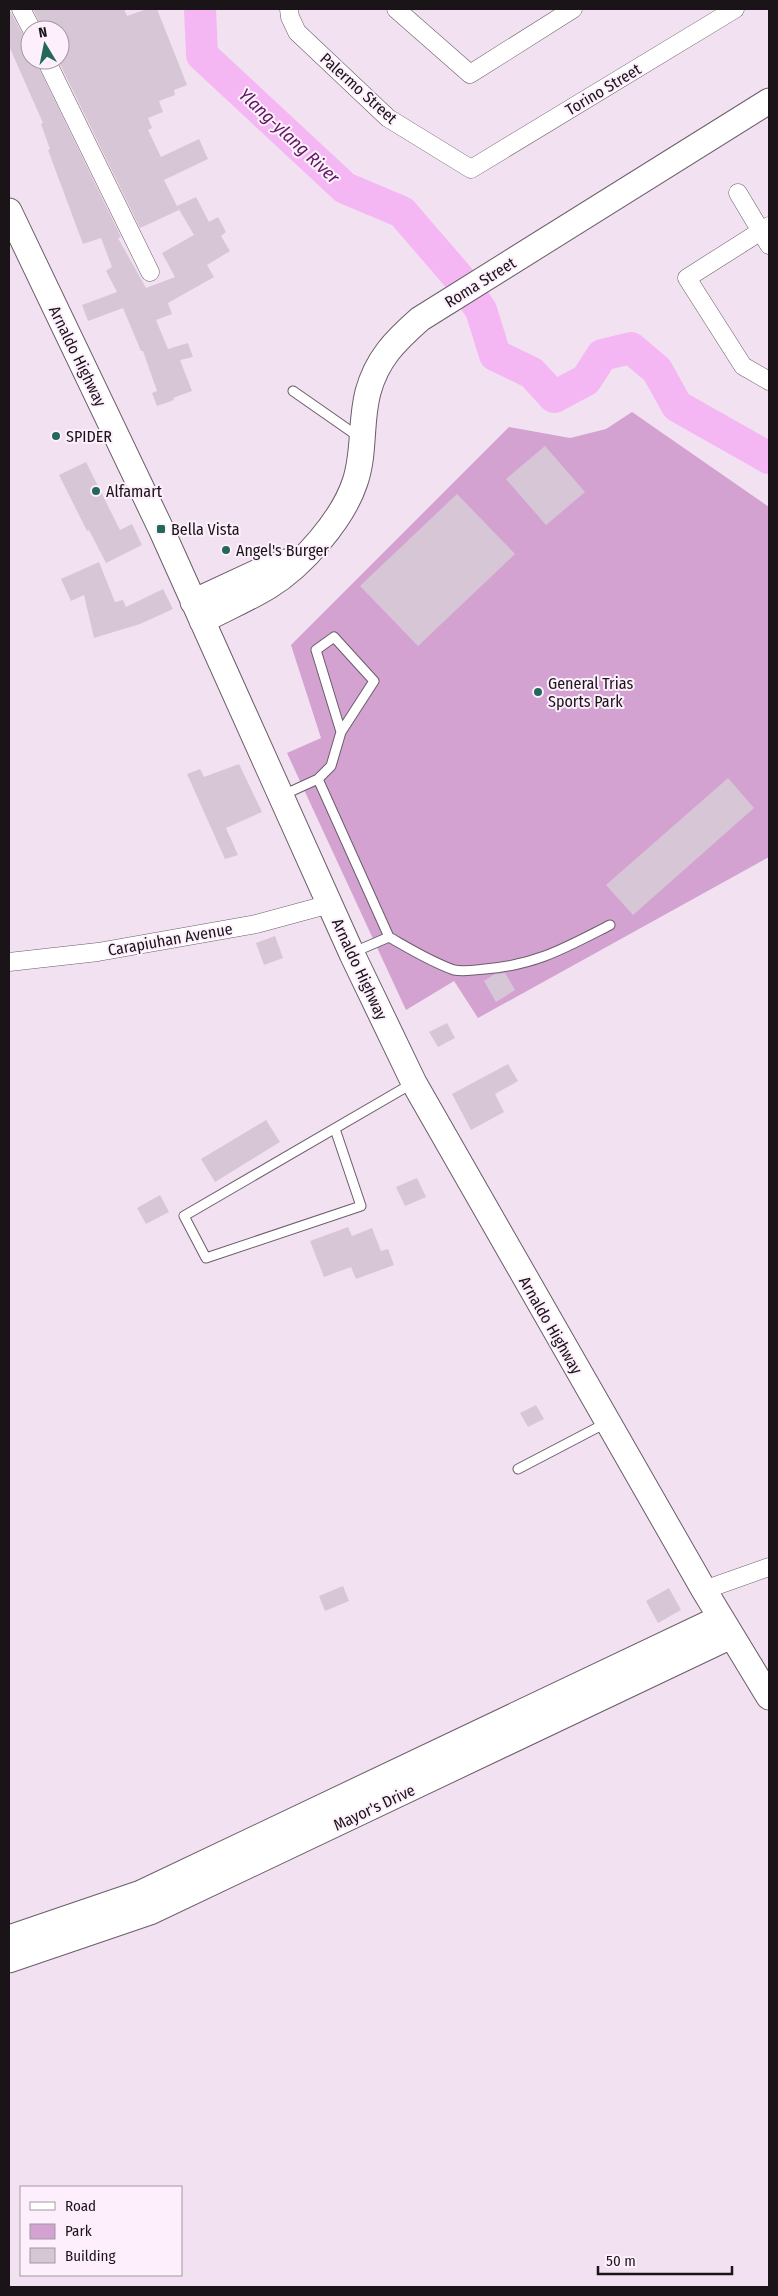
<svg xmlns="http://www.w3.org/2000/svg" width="778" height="2296" font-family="'Fira Sans Condensed',sans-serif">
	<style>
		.green { fill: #d3a2d1 }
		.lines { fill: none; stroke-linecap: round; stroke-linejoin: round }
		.river { stroke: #f5b7f3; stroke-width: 32 }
		.building { fill: #d7c7d6 }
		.lane-casing { stroke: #6b5d6a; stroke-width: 11 }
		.street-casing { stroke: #6b5d6a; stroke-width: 19 }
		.secondary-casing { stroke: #6b5d6a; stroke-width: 27 }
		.lane { stroke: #fff; stroke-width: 9 }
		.street { stroke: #fff; stroke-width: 18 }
		.secondary { stroke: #fff; stroke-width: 25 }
		.poi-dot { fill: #24685b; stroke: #fdf0fc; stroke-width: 2 }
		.labels { text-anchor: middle; stroke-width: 4; stroke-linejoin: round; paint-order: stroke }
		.street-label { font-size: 16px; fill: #1a1419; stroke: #fdf0fc }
		.poi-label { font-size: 16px; fill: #1a1419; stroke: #fdf0fc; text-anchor: start }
		.water-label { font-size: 18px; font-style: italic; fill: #5f1860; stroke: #fdf0fc }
	</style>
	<rect width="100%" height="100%" fill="#f2e1f1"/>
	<path class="green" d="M 632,412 L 769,507 L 769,857 L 478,1018 L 454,981 L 406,1010 L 287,753 L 321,738 L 291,645 L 509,427 L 570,438 L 606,429 Z"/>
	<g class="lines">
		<path class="river" d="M 200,9 L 202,55 L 345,188 L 402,212 L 459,278 L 481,310 L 495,355 L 532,373 L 554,397 L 586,380 L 602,355 L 631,348 L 657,370 L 677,406 L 769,458"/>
	</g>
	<path class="building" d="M 9,9 L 23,35 L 30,40 L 30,60 L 35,60 L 121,237 L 118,238 L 146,288 L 175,277 L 162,253 L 194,235 L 177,206 L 196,197 L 209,222 L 218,217 L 226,232 L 221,236 L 230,251 L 207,265 L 214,277 L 168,303 L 172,314 L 156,320 L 168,349 L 188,343 L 193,357 L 180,360 L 192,391 L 173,398 L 174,400 L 157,406 L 152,393 L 157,391 L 143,351 L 141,351 L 123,308 L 88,321 L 82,305 L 117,292 L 106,271 L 112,267 L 101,238 L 83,244 L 48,150 L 50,149 L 41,124 L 43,123 L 9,46 Z
		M 33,9 L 124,9 L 127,16 L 147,9 L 157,9 L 187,85 L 174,90 L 175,95 L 159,101 L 163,112 L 148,118 L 152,128 L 148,130 L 161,157 L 199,139 L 208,159 L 164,180 L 179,210 L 140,228 L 58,60 L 60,60 L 60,30 L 43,30 Z
		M 545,446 L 585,492 L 546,525 L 506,479 Z
		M 86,462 L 120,530 L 132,524 L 142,545 L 106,563 L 89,530 L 87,531 L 59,475 Z
		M 457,494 L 515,554 L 418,646 L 360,586 Z
		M 99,562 L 115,602 L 123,600 L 126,607 L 163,589 L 173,609 L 140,624 L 94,638 L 84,595 L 71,601 L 61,579 Z
		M 239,764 L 262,812 L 226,828 L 238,855 L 225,859 L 187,774 L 200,769 L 204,777 Z
		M 728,778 L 754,808 L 633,915 L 606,885 Z
		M 275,936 L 283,958 L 264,965 L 256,943 Z
		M 505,973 L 515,990 L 496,1002 L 484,981 L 495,974 Z
		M 447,1023 L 455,1038 L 438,1047 L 429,1032 Z
		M 508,1064 L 518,1081 L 495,1094 L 504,1112 L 471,1130 L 452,1094 Z
		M 266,1120 L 280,1142 L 215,1182 L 201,1159 Z
		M 417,1178 L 426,1197 L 405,1206 L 396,1187 Z
		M 160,1195 L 169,1212 L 146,1224 L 137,1208 Z
		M 348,1227 L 352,1236 L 372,1228 L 381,1251 L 388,1249 L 394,1265 L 356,1279 L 351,1267 L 324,1277 L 310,1241 Z
		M 536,1405 L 544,1419 L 528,1427 L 520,1413 Z
		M 343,1586 L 349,1601 L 325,1611 L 319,1596 Z
		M 669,1588 L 681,1610 L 658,1623 L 646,1601 Z"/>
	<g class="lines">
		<g class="lane-casing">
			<path id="lane" d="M 293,391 L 359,437
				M 318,779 L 389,937 L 354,952
				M 283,795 L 318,779 L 331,766 L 341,732 L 374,681 L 334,637 L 316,650 L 341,732
				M 389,937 C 410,949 431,962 454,970 C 464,972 475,970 485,969 C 536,965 565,948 610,925
				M 335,1129 L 361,1206 L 206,1258 L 184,1216 L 413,1083
				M 518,1469 L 606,1423"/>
		</g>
		<g class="street-casing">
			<path id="street" d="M 21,9 L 32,30
				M 289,9 L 290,17 L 297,32 L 388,118 L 471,169 L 735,9
				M 396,9 L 470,74 L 573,9
				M 46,60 L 150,272
				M 738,193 L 769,245
				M 769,226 L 687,278 L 743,366 L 769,381
				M 9,962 L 98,952 L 256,924 L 330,904
				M 704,1590 L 769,1567"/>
		</g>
		<g class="secondary-casing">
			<path id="secondary" d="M 9,211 L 161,529 L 352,954 L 414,1083 L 704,1590 L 769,1697
				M 193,602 L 262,570 L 285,562
				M 202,621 C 224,609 248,599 269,586 C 302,566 343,519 355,482 C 365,453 360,422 368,392 C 377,359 395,341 420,319 L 769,101
				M 9,1938 L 141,1893 L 720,1618
				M 9,1960 L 150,1912 L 731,1636"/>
		</g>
		<use href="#lane" class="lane"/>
		<use href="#street" class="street"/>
		<use href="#secondary" class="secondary"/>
	</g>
	<g class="poi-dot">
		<circle cx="56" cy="436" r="5"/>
		<circle cx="96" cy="491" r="5"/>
		<rect x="156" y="524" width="10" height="10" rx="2.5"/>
		<circle cx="226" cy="550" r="5"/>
		<circle cx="538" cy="692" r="5"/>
	</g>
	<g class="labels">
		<g class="street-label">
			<text transform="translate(359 88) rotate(42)" y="6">Palermo Street</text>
			<text transform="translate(603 89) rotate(-31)" y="6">Torino Street</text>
			<text transform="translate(480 282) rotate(-32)" y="6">Roma Street</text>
			<text transform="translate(78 356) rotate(64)" y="6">Arnaldo Highway</text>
			<text transform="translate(170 939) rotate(-10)" y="6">Carapiuhan Avenue</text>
			<text transform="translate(360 969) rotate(65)" y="6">Arnaldo Highway</text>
			<text transform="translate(551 1325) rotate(60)" y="6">Arnaldo Highway</text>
			<text transform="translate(374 1807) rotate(-25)" y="6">Mayor's Drive</text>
		</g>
		<g class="poi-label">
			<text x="66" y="442">SPIDER</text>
			<text x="106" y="497">Alfamart</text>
			<text x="171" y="535">Bella Vista</text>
			<text x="236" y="556">Angel's Burger</text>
			<text x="548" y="689">General Trias<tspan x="548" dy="18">Sports Park</tspan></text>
		</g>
		<g class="water-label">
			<text transform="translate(289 136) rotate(43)" y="6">Ylang-ylang River</text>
		</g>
	</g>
	<rect width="778" height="2296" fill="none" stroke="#1a1419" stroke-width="20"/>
	<rect x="20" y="2186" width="162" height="90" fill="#fdf0fc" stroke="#a298a1"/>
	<rect x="30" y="2202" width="25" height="8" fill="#ffffff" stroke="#a298a1"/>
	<text x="65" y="2211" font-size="15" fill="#1a1419">Road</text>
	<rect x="30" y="2224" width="25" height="15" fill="#d3a2d1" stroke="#a298a1"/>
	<text x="65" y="2236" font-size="15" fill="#1a1419">Park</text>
	<rect x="30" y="2248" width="25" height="15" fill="#d7c7d6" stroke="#a298a1"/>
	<text x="65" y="2261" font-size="15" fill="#1a1419">Building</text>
	<g transform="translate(45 45) rotate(350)"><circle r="24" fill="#fdf0fc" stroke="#a298a1"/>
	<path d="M0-4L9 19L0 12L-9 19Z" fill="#24685b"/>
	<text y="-8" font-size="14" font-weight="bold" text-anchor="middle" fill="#1a1419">N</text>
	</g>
	<path d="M598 2266v8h134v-8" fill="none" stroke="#1a1419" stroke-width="2.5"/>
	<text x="606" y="2266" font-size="15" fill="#1a1419" stroke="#fdf0fc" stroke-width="4" paint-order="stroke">50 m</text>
</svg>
